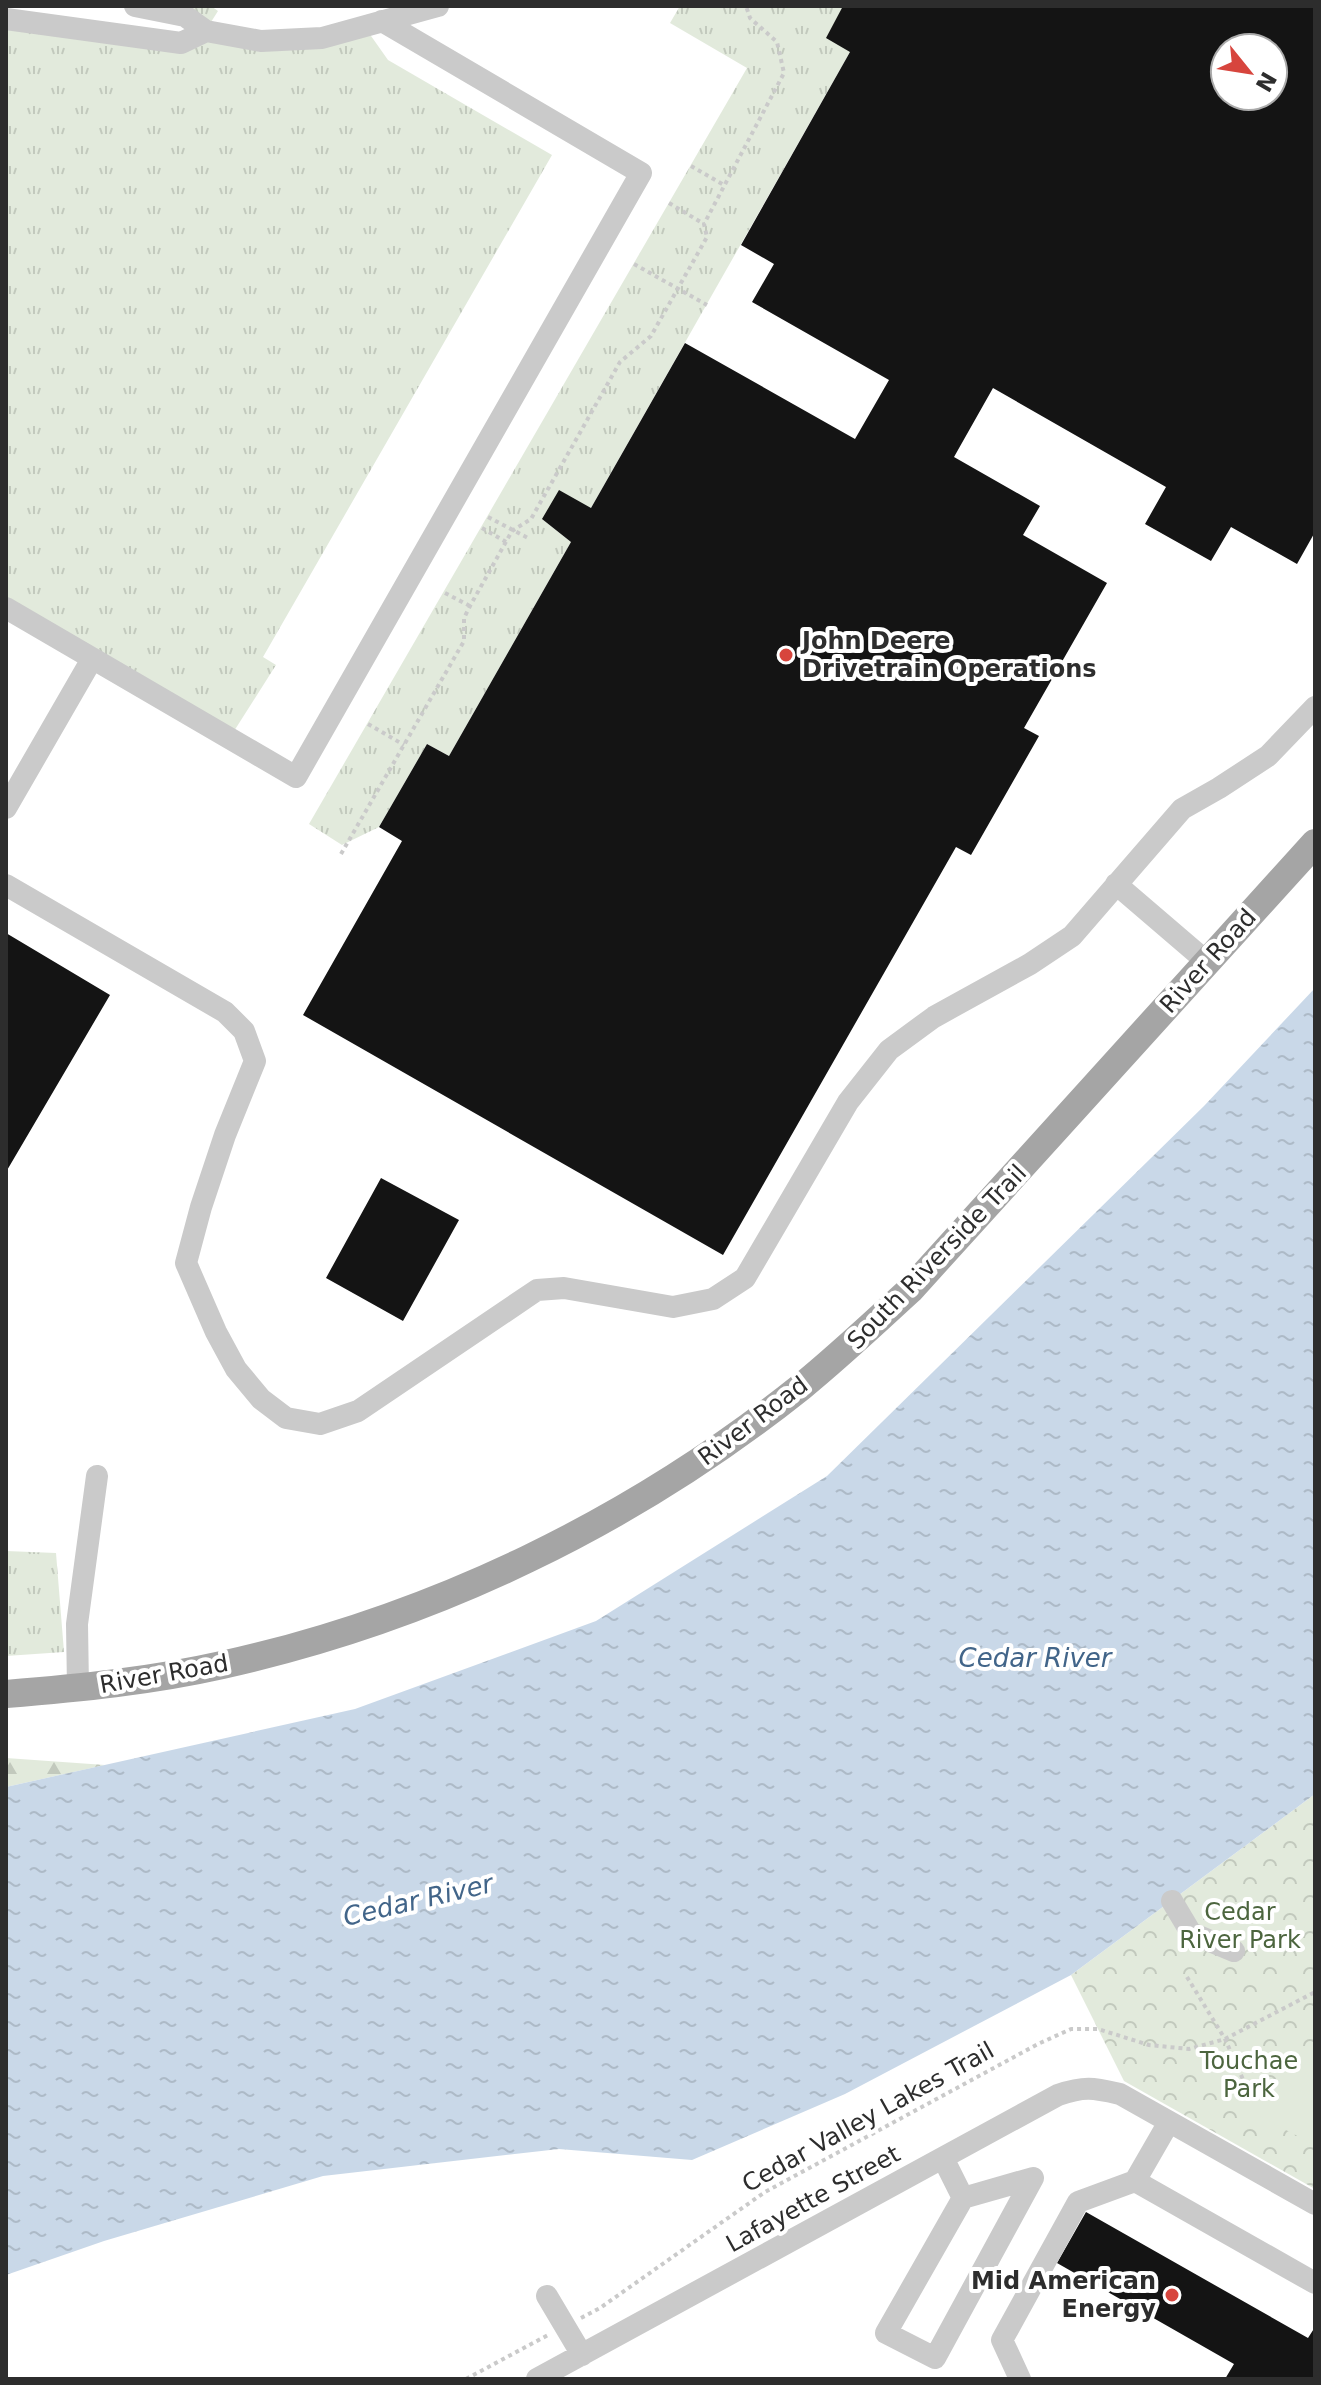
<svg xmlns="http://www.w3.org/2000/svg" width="1321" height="2385" font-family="'DejaVu Sans',sans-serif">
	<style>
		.grass { fill: url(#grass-tufts) }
		.forest { fill: url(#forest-firs) }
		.park { fill: url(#park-crowns) }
		.pitch { fill: #e2eadc }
		.water { fill: url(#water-ripples) }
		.building { fill: #141414; fill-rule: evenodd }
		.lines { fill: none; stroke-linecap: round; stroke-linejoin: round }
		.path { stroke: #cacaca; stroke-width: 4; stroke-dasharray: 4 4; stroke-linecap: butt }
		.minor { stroke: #cacaca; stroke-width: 22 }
		.major { stroke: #a5a5a5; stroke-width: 28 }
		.poi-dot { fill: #d7453d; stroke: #fff; stroke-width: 3 }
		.labels { text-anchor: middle; stroke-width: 8; stroke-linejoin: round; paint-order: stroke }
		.poi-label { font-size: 24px; font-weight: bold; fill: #2d2d2d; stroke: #fff; text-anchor: start }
		.street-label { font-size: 24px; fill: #2d2d2d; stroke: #fff }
		.park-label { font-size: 24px; fill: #4c653e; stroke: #fff }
		.water-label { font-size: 26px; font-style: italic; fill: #426589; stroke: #fff }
	</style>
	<defs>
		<pattern id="grass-tufts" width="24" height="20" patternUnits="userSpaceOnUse" patternTransform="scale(2)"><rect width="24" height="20" fill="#e2eadc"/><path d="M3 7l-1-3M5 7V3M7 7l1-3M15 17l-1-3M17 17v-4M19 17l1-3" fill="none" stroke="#c2c9bd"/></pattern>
		<pattern id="forest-firs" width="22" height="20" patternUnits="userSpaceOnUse" patternTransform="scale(2)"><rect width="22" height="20" fill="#e2eadc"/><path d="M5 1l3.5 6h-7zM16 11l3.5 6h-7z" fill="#c2c9bd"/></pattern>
		<pattern id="park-crowns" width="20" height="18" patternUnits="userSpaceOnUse" patternTransform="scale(2)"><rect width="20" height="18" fill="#e2eadc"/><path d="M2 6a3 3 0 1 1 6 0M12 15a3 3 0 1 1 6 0" fill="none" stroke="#c2c9bd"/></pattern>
		<pattern id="water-ripples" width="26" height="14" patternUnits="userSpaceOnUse" patternTransform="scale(2)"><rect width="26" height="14" fill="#c9d8e8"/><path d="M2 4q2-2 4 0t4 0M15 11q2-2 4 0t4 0" fill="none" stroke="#adbac7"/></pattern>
	</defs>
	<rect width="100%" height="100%" fill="#fff"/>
	<path class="grass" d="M 135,6 L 211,6 L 218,11 L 206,30 L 261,41 L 364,26 L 388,60 L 552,155 L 263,657 L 276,665 L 229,739 L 6,608 L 6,19 L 180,43 L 205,31 Z
		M 680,6 L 843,6 L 850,52 L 591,508 L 542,519 L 571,542 L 449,756 L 427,744 L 379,827 L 342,845 L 309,824 L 747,68 L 670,23 Z
		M 6,1551 L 56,1553 L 64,1652 L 6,1656 Z"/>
	<path class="forest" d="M 6,1758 L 105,1765 L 6,1787 Z"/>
	<path class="park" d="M 1315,1794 L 1315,2189 L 1124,2081 L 1071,1975 Z"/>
	<path class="pitch" d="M 1315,2060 L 1315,2145 L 1261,2117 C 1250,2108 1250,2098 1261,2089 Z"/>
	<path class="water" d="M 1315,988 L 1315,1794 L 1071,1975 L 845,2094 L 692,2160 L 559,2149 L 323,2176 L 104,2241 L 6,2275 L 6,1787 L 355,1709 L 596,1621 L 827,1476 L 1204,1106 Z"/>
	<path class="building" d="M 843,6 L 1315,6 L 1315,532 L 1297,564 L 1231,527 L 1211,561 L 1145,524 L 1166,487 L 993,388 L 954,457 L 1040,506 L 1023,535 L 1107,583 L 1024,728 L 1039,736 L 971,855 L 956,847 L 723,1255 L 303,1015 L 402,841 L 379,827 L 427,744 L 449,756 L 571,542 L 542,519 L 559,490 L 591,508 L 685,343 L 855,439 L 889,380 L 752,302 L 774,264 L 741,245 L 850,52 L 826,38 ZM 1225,48 L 1273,48 L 1273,96 L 1225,96 Z
		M 6,933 L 110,995 L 6,1172 Z
		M 381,1178 L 459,1220 L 403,1321 L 326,1278 Z
		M 1086,2212 L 1308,2338 L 1315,2327 L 1315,2379 L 1225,2379 L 1234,2364 L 1057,2263 Z"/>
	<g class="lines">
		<path class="path" d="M 691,166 L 724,185
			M 669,203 L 704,224
			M 634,264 L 707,305
			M 488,517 L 530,539
			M 482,528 L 506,542
			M 445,593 L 470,606
			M 368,724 L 404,745
			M 341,854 L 464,641 L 464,618 L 470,606 L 512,531 L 531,519 L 620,362 L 651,336 L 707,237 L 704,224 L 784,73 L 777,42 L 750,18 L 746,6
			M 1187,1977 L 1225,2039 L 1245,2084
			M 581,2318 L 600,2308 L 765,2192 L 1038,2044 L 1071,2029 L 1098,2029 L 1149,2045 L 1189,2049 L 1225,2039 L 1315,1992
			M 466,2379 L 548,2335"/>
		<path class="minor" d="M 135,6 L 185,16 L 206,31 L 261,41 L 322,38 L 438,6
			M 6,19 L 181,43 L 206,31
			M 6,608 L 296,777 L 641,173 L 382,21
			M 6,808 L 92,659
			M 1116,884 L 1207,962
			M 6,885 L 225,1012 L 244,1031 L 255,1061 L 225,1135 L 201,1207 L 186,1263 L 216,1332 L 236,1369 L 261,1399 L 286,1418 L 320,1424 L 358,1411 L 537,1290 L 564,1288 L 673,1307 L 713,1299 L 745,1278 L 848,1102 L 889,1050 L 934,1017 L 1030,964 L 1072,936 L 1182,809 L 1219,788 L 1268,756 L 1315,707
			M 78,1688 L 77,1624 L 97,1476
			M 1172,1901 L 1191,1933 L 1234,1951
			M 1169,2122 L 1135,2181 L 1315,2283
			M 943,2158 L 963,2198 L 886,2333 L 935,2358 L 1033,2178 L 963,2198
			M 547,2296 L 582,2355
			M 537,2379 L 1058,2095 C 1085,2086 1093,2088 1120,2094 L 1315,2204
			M 1020,2379 L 1002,2340 L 1078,2202 L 1135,2181"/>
		<path class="major" d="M 6,1694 C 79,1688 151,1681 222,1665 C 434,1618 632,1522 801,1387 C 839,1356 874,1323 910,1290 L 1315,843"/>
	</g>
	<g class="poi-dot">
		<circle cx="786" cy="655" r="8"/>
		<circle cx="1172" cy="2295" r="8"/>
	</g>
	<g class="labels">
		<g class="poi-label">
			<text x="802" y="649">John Deere<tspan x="802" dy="28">Drivetrain Operations</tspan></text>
			<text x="1156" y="2289" text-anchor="end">Mid American<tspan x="1156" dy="28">Energy</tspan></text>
		</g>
		<g class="street-label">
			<text transform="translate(1208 961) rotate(-48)" y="8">River Road</text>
			<text transform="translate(937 1257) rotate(-46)" y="8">South Riverside Trail</text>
			<text transform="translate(753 1421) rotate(-37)" y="8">River Road</text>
			<text transform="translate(164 1674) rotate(-10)" y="8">River Road</text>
			<text transform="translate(868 2117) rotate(-29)" y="8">Cedar Valley Lakes Trail</text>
			<text transform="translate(813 2199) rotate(-29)" y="8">Lafayette Street</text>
		</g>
		<g class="park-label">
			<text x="1240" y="1920">Cedar<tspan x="1240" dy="28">River Park</tspan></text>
			<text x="1249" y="2069">Touchae<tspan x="1249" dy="28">Park</tspan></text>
		</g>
		<g class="water-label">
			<text x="1035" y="1667">Cedar River</text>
			<text transform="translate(418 1900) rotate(-13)" y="9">Cedar River</text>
		</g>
	</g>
	<rect width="1321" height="2385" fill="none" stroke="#2d2d2d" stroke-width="16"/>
	<g transform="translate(1249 72) rotate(120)"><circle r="38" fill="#ffffff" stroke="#ababab" stroke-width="2"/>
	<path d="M0-6L14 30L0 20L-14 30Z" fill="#d7453d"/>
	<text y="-12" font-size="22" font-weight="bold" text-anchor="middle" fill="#2d2d2d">N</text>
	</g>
</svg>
